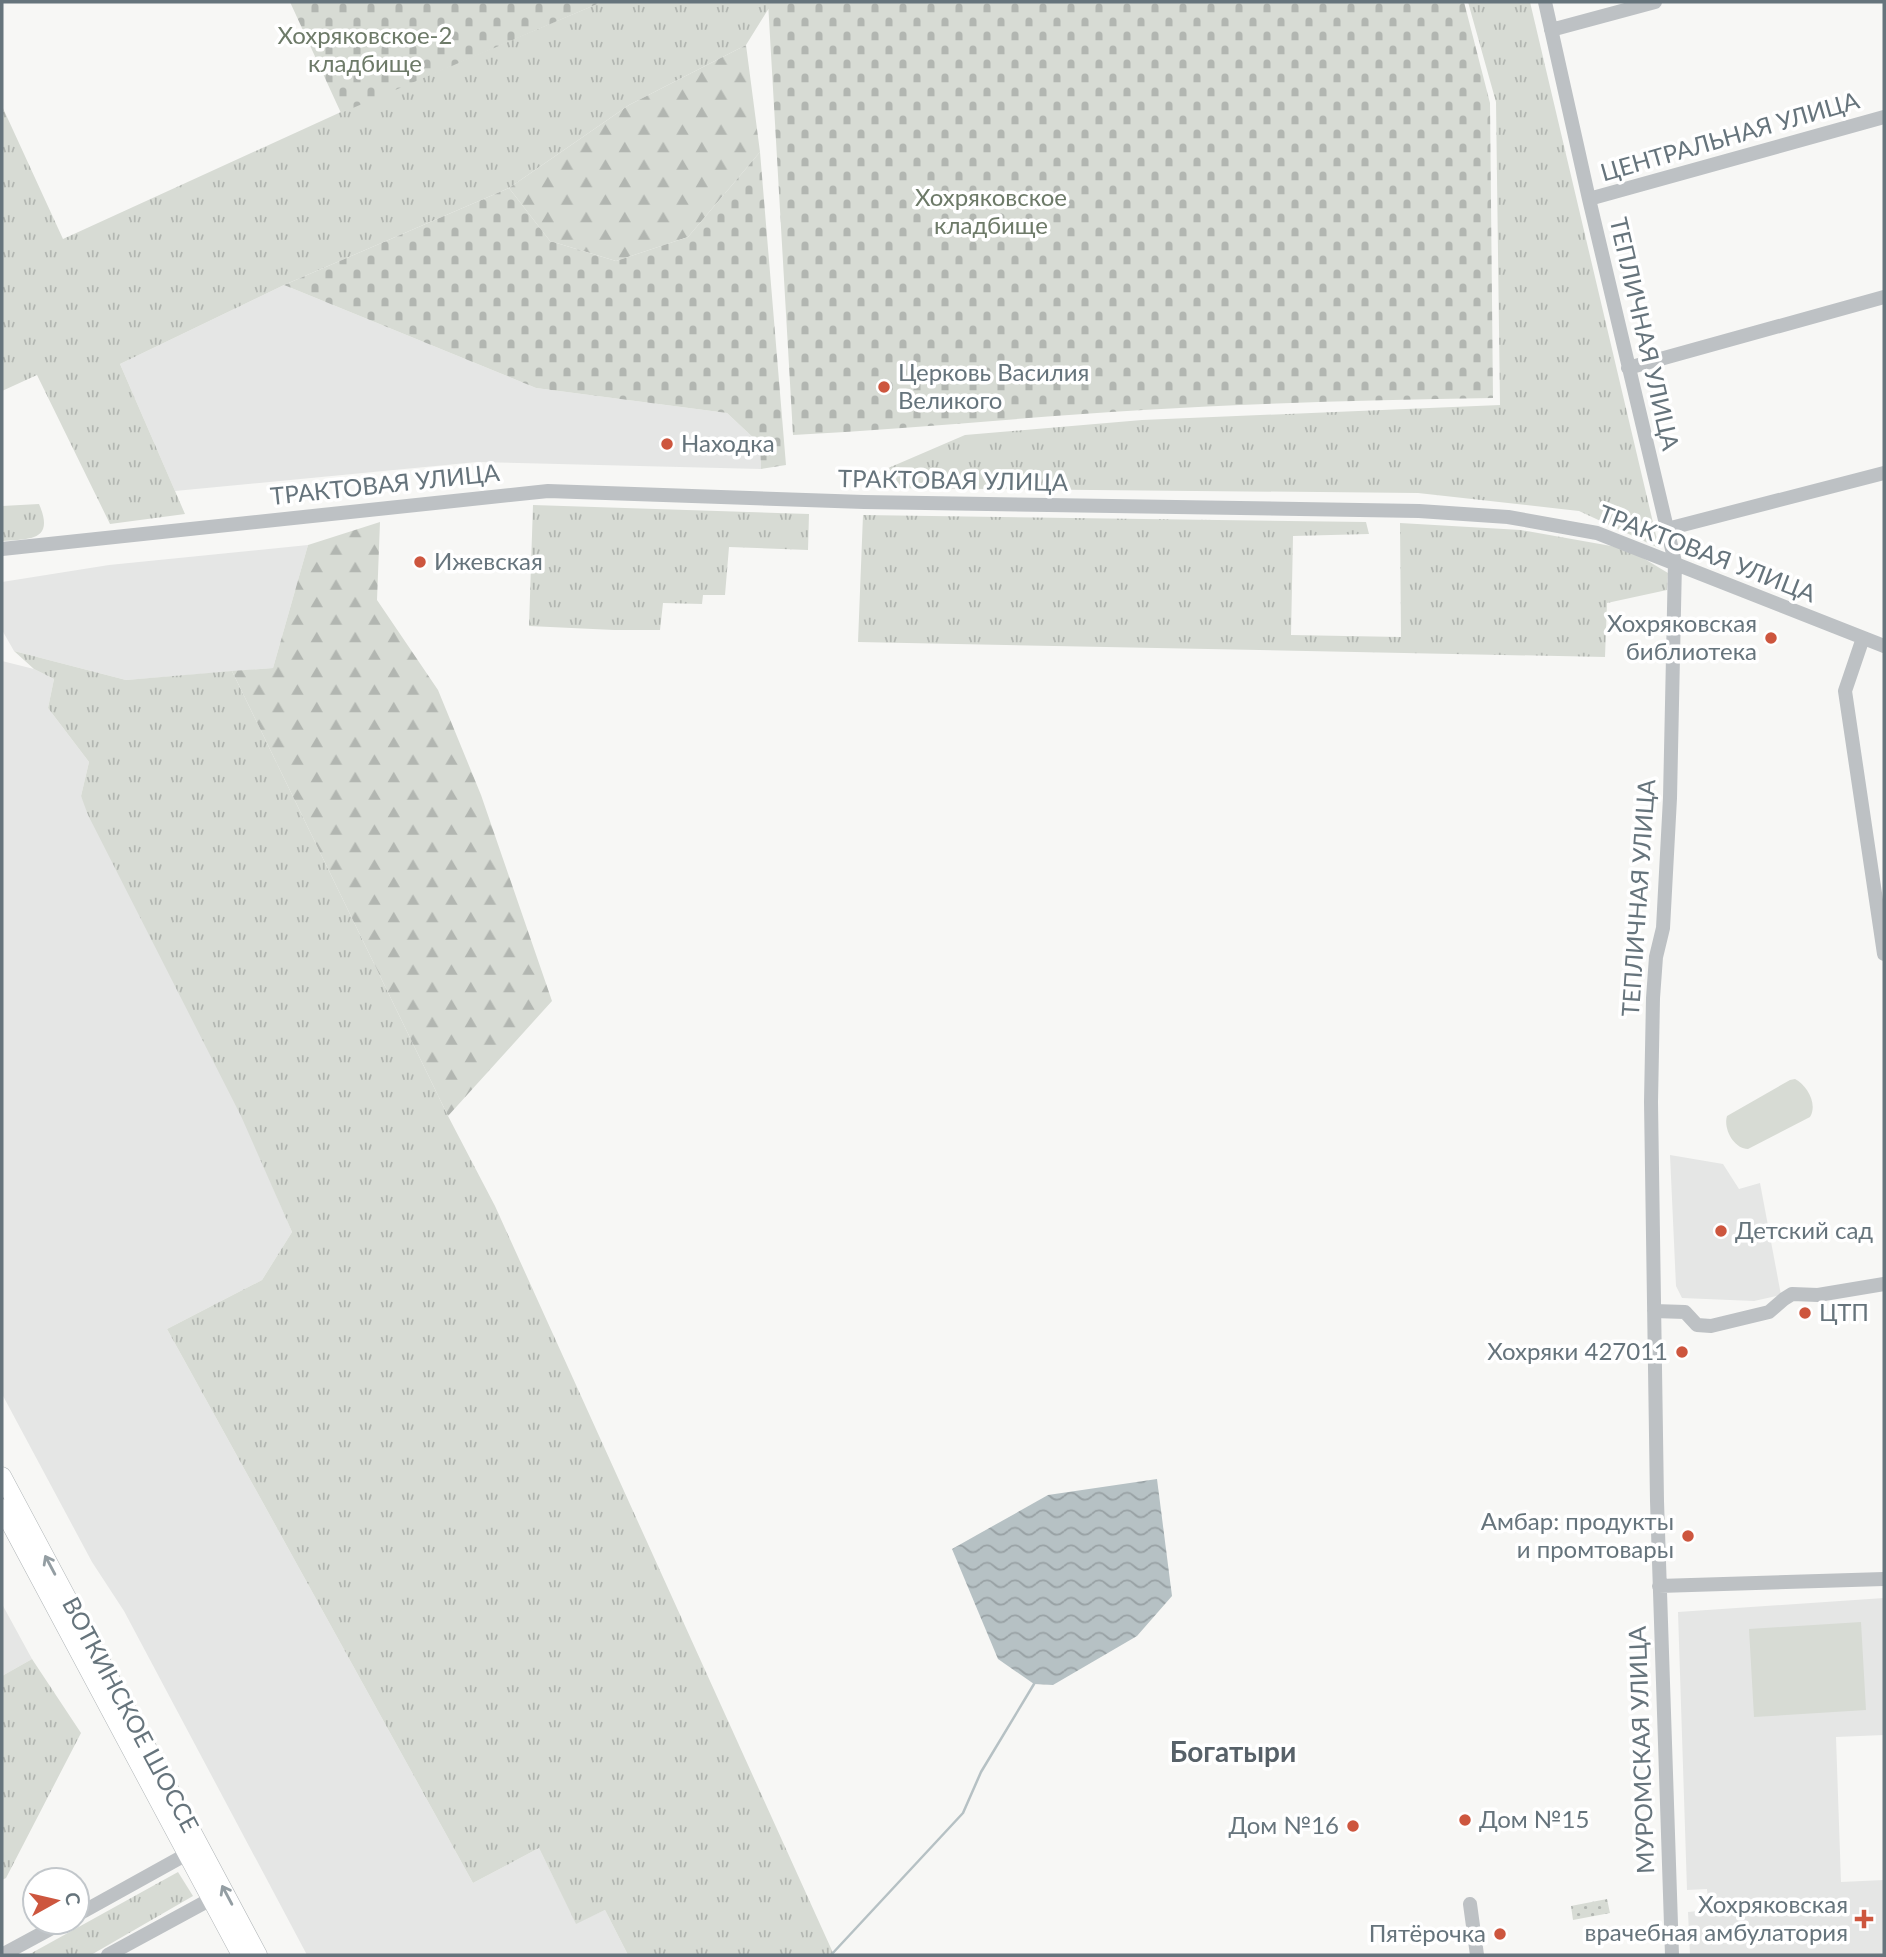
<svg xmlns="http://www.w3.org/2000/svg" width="1886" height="1957" font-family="Lato,sans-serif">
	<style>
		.built { fill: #e5e6e5 }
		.grass { fill: url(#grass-tufts) }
		.forest { fill: url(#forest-firs) }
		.cemetery { fill: url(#cemetery-stones) }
		.park { fill: url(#park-dots) }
		.garden { fill: #d7dbd4 }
		.water { fill: url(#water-waves) }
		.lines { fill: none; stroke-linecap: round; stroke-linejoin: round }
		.stream { stroke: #b6c1c4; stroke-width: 2.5 }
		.major-casing { stroke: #b1b6b8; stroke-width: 19 }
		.minor { stroke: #bdc1c4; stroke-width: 14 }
		.major { stroke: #fff; stroke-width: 18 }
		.oneway { stroke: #949ea3 }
		.poi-dot { fill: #cd563e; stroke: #fff; stroke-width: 2.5 }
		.labels { text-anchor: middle; stroke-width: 7; stroke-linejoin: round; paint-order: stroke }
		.park-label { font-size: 24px; fill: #6d7a68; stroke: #fff }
		.street-label { font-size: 24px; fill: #66747c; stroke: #fff }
		.poi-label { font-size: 24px; fill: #66747c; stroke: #fff; text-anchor: start }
		.quarter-label { font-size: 28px; font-weight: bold; fill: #576168; stroke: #fff }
	</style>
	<defs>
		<pattern id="grass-tufts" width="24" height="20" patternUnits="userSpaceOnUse" patternTransform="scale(1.75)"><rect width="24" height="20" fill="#d7dbd4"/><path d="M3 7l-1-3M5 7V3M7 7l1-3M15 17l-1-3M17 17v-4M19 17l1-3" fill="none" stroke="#b2b6b1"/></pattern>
		<pattern id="forest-firs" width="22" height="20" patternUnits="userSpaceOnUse" patternTransform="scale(1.75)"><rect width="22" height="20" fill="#d7dbd4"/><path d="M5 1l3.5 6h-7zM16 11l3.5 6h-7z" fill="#b2b6b1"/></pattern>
		<pattern id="cemetery-stones" width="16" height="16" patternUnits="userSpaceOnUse" patternTransform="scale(1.75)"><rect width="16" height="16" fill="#d7dbd4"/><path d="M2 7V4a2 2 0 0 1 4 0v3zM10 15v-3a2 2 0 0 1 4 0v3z" fill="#b2b6b1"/></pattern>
		<pattern id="park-dots" width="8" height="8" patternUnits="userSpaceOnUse" patternTransform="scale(1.75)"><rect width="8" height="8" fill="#d7dbd4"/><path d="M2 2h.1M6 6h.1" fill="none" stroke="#b2b6b1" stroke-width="1.8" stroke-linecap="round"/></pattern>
		<pattern id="water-waves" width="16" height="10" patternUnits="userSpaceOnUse" patternTransform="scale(1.75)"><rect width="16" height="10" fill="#b6c1c4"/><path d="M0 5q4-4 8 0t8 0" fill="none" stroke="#98a1a4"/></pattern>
	</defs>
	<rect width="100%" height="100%" fill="#f7f7f5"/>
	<path class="built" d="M 284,285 L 536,388 L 727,413 L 760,444 L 761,469 L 477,462 L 175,491 L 120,364 Z
		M 308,545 L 273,668 L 126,680 L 14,651 L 2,630 L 2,582 L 109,565 Z
		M 2,661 L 34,669 L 54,679 L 48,708 L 89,762 L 81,796 L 242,1116 L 292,1232 L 262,1280 L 167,1329 L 473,1883 L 539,1848 L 576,1923 L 605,1910 L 628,1955 L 307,1955 L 124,1611 L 92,1562 L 2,1394 Z
		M 1670,1155 L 1723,1164 L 1739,1189 L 1760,1183 L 1781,1295 L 1754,1301 L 1682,1298 L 1676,1286 Z
		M 1884,1598 L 1884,1735 L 1836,1737 L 1841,1882 L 1884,1880 L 1884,1955 L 1690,1955 L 1688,1912 L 1709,1910 L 1707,1889 L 1687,1890 L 1678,1612 Z
		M 2,1604 L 32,1659 L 2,1676 Z"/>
	<path class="grass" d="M 602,2 L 782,2 L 769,8 L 746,45 L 629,105 L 509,188 L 284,285 L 120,364 L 185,514 L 110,524 L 37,375 L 2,391 L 2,106 L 63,239 L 341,112 Z
		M 1468,2 L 1530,2 L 1659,548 L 1579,511 L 1418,493 L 881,488 L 882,478 L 879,472 L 965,435 L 1142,420 L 1500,405 L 1496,102 Z
		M 39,504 C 55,541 30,539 2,541 L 2,506 Z
		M 533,505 L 809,514 L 808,550 L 729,547 L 725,595 L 703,595 L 702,604 L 663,603 L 660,630 L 614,630 L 529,626 Z
		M 863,515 L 1366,522 L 1369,534 L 1293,536 L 1291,635 L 1401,637 L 1400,523 L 1521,530 L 1628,549 L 1668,573 L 1667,590 L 1607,603 L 1605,657 L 858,642 Z
		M 14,651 L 126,680 L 232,671 L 448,1116 L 495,1206 L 834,1955 L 628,1955 L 605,1910 L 576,1924 L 539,1848 L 473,1883 L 167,1329 L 262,1280 L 292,1232 L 241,1116 L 88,815 L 81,796 L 89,762 L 48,708 L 54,679 L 34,669 Z
		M 32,1659 L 81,1733 L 6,1878 L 2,1880 L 2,1676 Z
		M 178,1872 L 193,1896 L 91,1955 L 28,1955 Z"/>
	<path class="forest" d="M 746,45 L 760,152 L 688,237 L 616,261 L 550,241 L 509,188 L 629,105 Z
		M 380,522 L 377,600 L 438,690 L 481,795 L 552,1001 L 448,1116 L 232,671 L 273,668 L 308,545 Z"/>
	<path class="cemetery" d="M 290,2 L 602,2 L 341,113 Z
		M 768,2 L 1464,2 L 1490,103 L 1493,398 C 1377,400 1259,403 1143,410 C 1026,417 910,429 793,435 Z
		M 760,152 L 786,465 L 761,469 L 760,444 L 727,413 L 536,388 L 284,285 L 509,188 L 550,241 L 616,261 L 688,237 Z"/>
	<path class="park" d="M 1607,1899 L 1610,1913 L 1573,1920 L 1571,1906 Z"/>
	<path class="garden" d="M 1795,1079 C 1807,1085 1818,1104 1810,1117 L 1748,1149 C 1734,1149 1723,1129 1727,1116 L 1790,1080 Z
		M 1861,1622 L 1866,1710 L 1754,1717 L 1749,1629 Z"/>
	<path class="water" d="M 1157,1479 L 1172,1596 L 1137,1636 L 1053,1685 L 1034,1684 L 998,1659 L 952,1549 L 1048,1495 Z"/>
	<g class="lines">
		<path class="stream" d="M 831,1955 L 963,1813 L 981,1772 L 1034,1684"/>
		<g class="major-casing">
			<path id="major" d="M 2,1476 L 258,1955
				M 2,1508 L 241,1955"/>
		</g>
		<path class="minor" d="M 1545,2 L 1589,199 L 1675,562 L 1670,798 L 1663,928 L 1656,957 L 1653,998 L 1651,1102 L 1657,1501 L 1672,1955
			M 1551,30 L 1655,2
			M 1589,199 L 1884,117
			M 1628,368 L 1884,297
			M 1667,529 L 1884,473
			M 2,549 L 548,491 L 864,502 L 1419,511 L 1508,517 L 1597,533 L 1884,646
			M 1863,638 L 1845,691 L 1884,954
			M 1654,1311 L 1685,1312 L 1697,1325 L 1711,1326 L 1769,1312 L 1784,1299 L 1792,1294 L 1818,1295 L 1884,1284
			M 1659,1586 L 1884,1579
			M 1470,1904 L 1477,1955
			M 77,1915 L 187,1854
			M 2,1955 L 63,1922
			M 108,1955 L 211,1899"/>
		<use href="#major" class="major"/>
	</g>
	<defs><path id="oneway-shaft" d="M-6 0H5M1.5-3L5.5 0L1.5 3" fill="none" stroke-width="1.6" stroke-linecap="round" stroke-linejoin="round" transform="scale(1.75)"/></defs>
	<g class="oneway">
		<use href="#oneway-shaft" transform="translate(50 1565) rotate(-118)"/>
		<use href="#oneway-shaft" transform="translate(227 1895) rotate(-118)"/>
	</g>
	<g class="poi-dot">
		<circle cx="884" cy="387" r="7"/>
		<circle cx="667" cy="444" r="7"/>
		<circle cx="420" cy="562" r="7"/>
		<circle cx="1771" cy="638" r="7"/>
		<circle cx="1721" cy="1231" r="7"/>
		<circle cx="1805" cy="1313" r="7"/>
		<circle cx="1682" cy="1352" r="7"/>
		<circle cx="1688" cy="1536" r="7"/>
		<circle cx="1465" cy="1820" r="7"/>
		<circle cx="1353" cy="1826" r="7"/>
		<path d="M1860.5 1908.5h7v7h7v7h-7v7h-7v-7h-7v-7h7z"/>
		<circle cx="1500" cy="1934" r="7"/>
	</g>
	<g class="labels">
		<g class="park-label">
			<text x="365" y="44">Хохряковское-2<tspan x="365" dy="28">кладбище</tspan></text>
			<text x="991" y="206">Хохряковское<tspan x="991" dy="28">кладбище</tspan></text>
		</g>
		<g class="street-label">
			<text transform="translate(1730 137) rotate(-16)" y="8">ЦЕНТРАЛЬНАЯ УЛИЦА</text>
			<text transform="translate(1644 334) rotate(77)" y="8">ТЕПЛИЧНАЯ УЛИЦА</text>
			<text transform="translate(953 481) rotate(1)" y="8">ТРАКТОВАЯ УЛИЦА</text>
			<text transform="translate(385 485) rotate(-6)" y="8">ТРАКТОВАЯ УЛИЦА</text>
			<text transform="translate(1707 554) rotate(21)" y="8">ТРАКТОВАЯ УЛИЦА</text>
			<text transform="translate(1639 898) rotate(-86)" y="8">ТЕПЛИЧНАЯ УЛИЦА</text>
			<text transform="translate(130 1715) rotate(62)" y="8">ВОТКИНСКОЕ ШОССЕ</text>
			<text transform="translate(1642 1750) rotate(-92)" y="8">МУРОМСКАЯ УЛИЦА</text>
		</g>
		<g class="poi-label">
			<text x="898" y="381">Церковь Василия<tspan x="898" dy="28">Великого</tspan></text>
			<text x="681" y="452">Находка</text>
			<text x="434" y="570">Ижевская</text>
			<text x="1757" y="632" text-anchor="end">Хохряковская<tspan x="1757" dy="28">библиотека</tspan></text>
			<text x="1735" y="1239">Детский сад</text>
			<text x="1819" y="1321">ЦТП</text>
			<text x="1668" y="1360" text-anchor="end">Хохряки 427011</text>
			<text x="1674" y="1530" text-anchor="end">Амбар: продукты<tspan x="1674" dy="28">и промтовары</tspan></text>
			<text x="1479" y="1828">Дом №15</text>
			<text x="1339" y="1834" text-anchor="end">Дом №16</text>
			<text x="1848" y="1913" text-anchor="end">Хохряковская<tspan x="1848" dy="28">врачебная амбулатория</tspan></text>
			<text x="1486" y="1942" text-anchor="end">Пятёрочка</text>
		</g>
		<g class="quarter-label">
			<text x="1233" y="1762">Богатыри</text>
		</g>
	</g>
	<rect width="1886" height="1957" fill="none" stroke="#66747c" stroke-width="7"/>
	<g transform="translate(56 1901) rotate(82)"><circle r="33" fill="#ffffff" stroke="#c2c7cb" stroke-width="2"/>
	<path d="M0-5L12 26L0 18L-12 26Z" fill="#cd563e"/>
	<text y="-10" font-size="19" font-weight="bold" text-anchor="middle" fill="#66747c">С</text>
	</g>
</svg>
